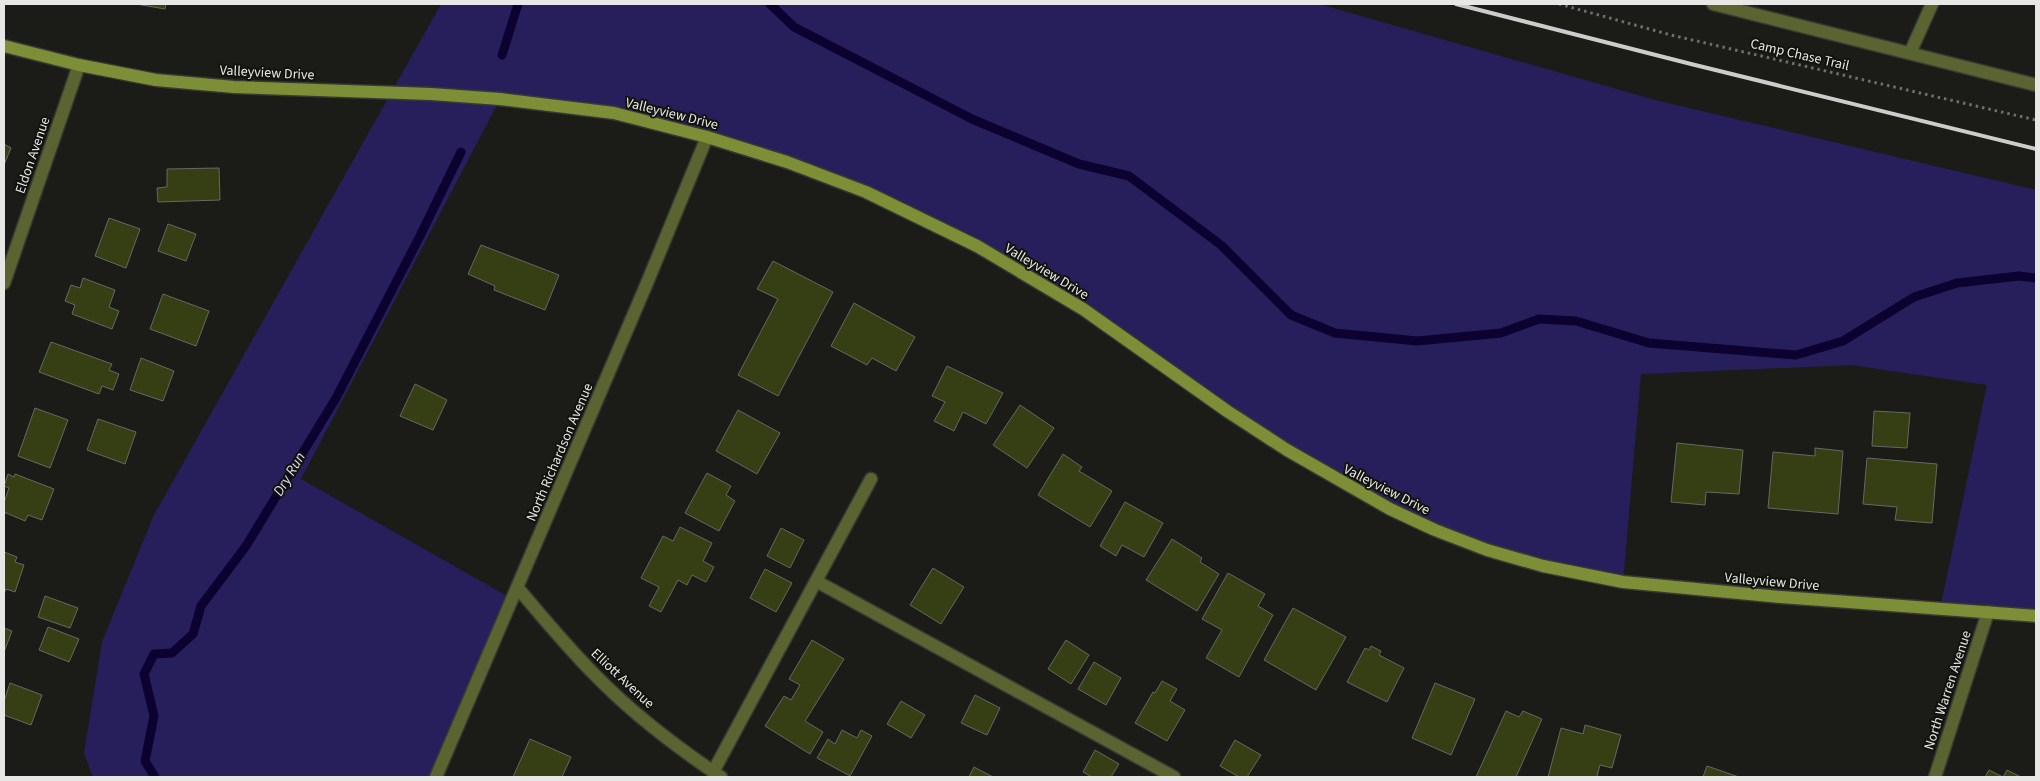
<svg xmlns="http://www.w3.org/2000/svg" width="2040" height="781" font-family="'Source Sans 3',sans-serif">
	<style>
		.green { fill: #271f5c }
		.lines { fill: none; stroke-linecap: round; stroke-linejoin: round }
		.stream { stroke: #0c0230; stroke-width: 9 }
		.building { fill: #363f13; stroke: #666862 }
		.lane-casing { stroke: #383934; stroke-width: 15 }
		.street-casing { stroke: #383934; stroke-width: 15 }
		.secondary-casing { stroke: #383934; stroke-width: 15 }
		.path { stroke: #6e6f6a; stroke-width: 3; stroke-dasharray: 2.5 4; stroke-linecap: butt }
		.lane { stroke: #596430; stroke-width: 12 }
		.street { stroke: #596430; stroke-width: 12 }
		.secondary { stroke: #7c8e36; stroke-width: 12 }
		.rail { stroke: #cccdca; stroke-width: 4 }
		.labels { text-anchor: middle; stroke-width: 4; stroke-linejoin: round; paint-order: stroke }
		.street-label { font-size: 14px; fill: #e7e8e5; stroke: #12130e }
		.water-label { font-size: 15px; font-style: italic; fill: #dcddf1; stroke: #12130e }
	</style>
	<rect width="100%" height="100%" fill="#1b1c17"/>
	<path class="green" d="M 441,4 L 1319,4 L 1655,100 L 2036,190 L 2036,620 L 1940,609 L 1987,385 L 1851,365 L 1641,374 L 1623,582 L 1487,550 L 1347,485 L 1083,309 L 866,192 L 614,113 L 500,99 L 301,479 L 512,599 L 436,777 L 93,777 L 84,753 L 102,642 L 153,517 Z"/>
	<g class="lines">
		<path class="stream" d="M 770,4 L 794,27 L 972,119 L 1079,164 L 1129,176 L 1221,245 L 1291,315 L 1335,333 L 1417,341 L 1501,333 L 1539,319 L 1576,321 L 1649,343 L 1796,355 L 1843,341 L 1914,297 L 1957,283 L 2019,276 L 2036,278
			M 502,55 L 518,4
			M 155,777 L 145,761 L 154,716 L 144,674 L 154,654 L 172,653 L 193,634 L 201,606 L 246,546 L 336,398 L 420,236 L 461,152"/>
	</g>
	<path class="building" d="M 136,4 L 166,4 L 165,9 Z
		M 4,144 L 11,148 L 4,165 Z
		M 219,168 L 220,200 L 158,202 L 157,188 L 167,187 L 167,169 Z
		M 109,218 L 140,229 L 126,268 L 95,256 Z
		M 168,224 L 196,234 L 186,261 L 158,251 Z
		M 481,245 L 559,275 L 545,310 L 494,290 L 495,286 L 468,274 Z
		M 773,261 L 833,292 L 778,396 L 738,375 L 778,299 L 757,289 Z
		M 83,278 L 115,290 L 109,307 L 119,311 L 112,329 L 72,314 L 75,305 L 65,301 L 71,285 L 80,288 Z
		M 163,294 L 209,311 L 196,346 L 150,329 Z
		M 854,303 L 915,337 L 896,371 L 872,358 L 867,365 L 831,346 Z
		M 51,342 L 112,364 L 109,370 L 119,374 L 113,390 L 102,386 L 99,394 L 39,372 Z
		M 141,358 L 174,371 L 163,401 L 130,390 Z
		M 947,366 L 1003,393 L 986,424 L 963,412 L 954,431 L 934,421 L 945,402 L 932,396 Z
		M 415,384 L 447,400 L 433,430 L 400,416 Z
		M 1020,405 L 1054,428 L 1027,468 L 993,445 Z
		M 35,408 L 68,420 L 50,468 L 18,456 Z
		M 738,410 L 780,433 L 757,474 L 716,451 Z
		M 1874,411 L 1910,413 L 1907,448 L 1872,446 Z
		M 98,419 L 136,432 L 125,464 L 87,450 Z
		M 1677,443 L 1743,450 L 1739,494 L 1706,492 L 1705,505 L 1671,502 Z
		M 1815,448 L 1843,451 L 1838,514 L 1768,508 L 1773,452 L 1815,456 Z
		M 1063,454 L 1082,467 L 1079,471 L 1112,491 L 1090,527 L 1038,495 Z
		M 1867,458 L 1937,464 L 1932,523 L 1895,520 L 1897,507 L 1863,504 Z
		M 707,473 L 731,486 L 726,495 L 735,501 L 719,531 L 685,513 Z
		M 8,474 L 14,477 L 15,474 L 54,489 L 42,520 L 28,515 L 25,521 L 4,512 L 4,503 L 9,488 L 4,486 Z
		M 1125,502 L 1163,523 L 1144,557 L 1122,545 L 1116,556 L 1100,546 Z
		M 680,527 L 712,543 L 703,561 L 714,567 L 706,582 L 692,575 L 687,585 L 678,580 L 661,612 L 649,606 L 659,587 L 641,578 L 663,536 L 673,541 Z
		M 781,528 L 804,540 L 790,568 L 767,556 Z
		M 1172,539 L 1202,558 L 1200,562 L 1219,574 L 1197,611 L 1146,580 Z
		M 4,552 L 17,557 L 15,562 L 24,565 L 15,592 L 6,589 L 4,593 Z
		M 933,568 L 964,587 L 941,624 L 910,605 Z
		M 765,569 L 792,583 L 776,612 L 750,598 Z
		M 1228,573 L 1265,594 L 1258,606 L 1273,615 L 1239,677 L 1206,658 L 1222,630 L 1202,619 Z
		M 45,596 L 78,608 L 70,628 L 38,617 Z
		M 1293,608 L 1346,637 L 1316,690 L 1264,660 Z
		M 48,627 L 79,639 L 69,662 L 39,650 Z
		M 4,628 L 12,631 L 4,652 Z
		M 812,640 L 844,659 L 805,721 L 823,732 L 810,754 L 765,726 L 784,696 L 791,700 L 800,685 L 789,679 Z
		M 1066,640 L 1089,655 L 1071,684 L 1048,669 Z
		M 1371,646 L 1381,651 L 1379,655 L 1404,668 L 1387,702 L 1347,682 L 1365,648 L 1369,650 Z
		M 1094,662 L 1121,678 L 1106,705 L 1078,689 Z
		M 1162,681 L 1177,689 L 1170,701 L 1185,710 L 1167,741 L 1135,723 L 1153,692 L 1155,693 Z
		M 10,683 L 42,695 L 31,725 L 4,715 L 4,701 Z
		M 1435,683 L 1475,699 L 1451,755 L 1412,738 Z
		M 975,695 L 1000,708 L 987,735 L 961,723 Z
		M 901,701 L 925,715 L 911,738 L 887,724 Z
		M 1506,711 L 1519,717 L 1523,711 L 1542,719 L 1516,777 L 1476,777 Z
		M 1585,725 L 1621,735 L 1612,768 L 1600,765 L 1597,776 L 1602,777 L 1548,777 L 1561,728 L 1583,734 Z
		M 842,730 L 857,738 L 861,730 L 872,736 L 850,776 L 817,758 L 828,739 L 835,744 Z
		M 530,739 L 571,757 L 562,777 L 513,777 Z
		M 1235,740 L 1261,755 L 1247,777 L 1239,777 L 1220,766 Z
		M 1095,750 L 1119,764 L 1111,777 L 1092,777 L 1083,772 Z
		M 1707,766 L 1739,777 L 1703,777 Z
		M 974,767 L 993,777 L 969,777 Z
		M 1989,770 L 2003,777 L 2007,770 L 2021,777 L 1985,777 Z"/>
	<g class="lines">
		<g class="lane-casing">
			<path id="lane" d="M 1713,4 L 2036,85
				M 816,581 L 1174,777
				M 713,772 L 871,479"/>
		</g>
		<g class="street-casing">
			<path id="street" d="M 1910,53 L 1932,4
				M 4,283 L 79,65
				M 517,587 C 543,618 568,648 596,676 C 633,714 678,748 721,777
				M 436,777 L 647,283 L 707,137
				M 1935,777 L 1988,612"/>
		</g>
		<g class="secondary-casing">
			<path id="secondary" d="M 4,46 L 79,65 L 156,80 L 234,87 L 431,94 L 500,99 L 614,113 L 707,137 L 787,162 L 866,192 L 977,246 L 1083,309 L 1227,411 L 1287,450 L 1390,509 L 1435,530 L 1487,550 L 1543,566 L 1623,582 L 1781,597 L 2036,616"/>
		</g>
		<path class="path" d="M 1559,4 L 1671,35 L 2036,120"/>
		<use href="#lane" class="lane"/>
		<use href="#street" class="street"/>
		<use href="#secondary" class="secondary"/>
		<path class="rail" d="M 1456,4 L 1691,64 L 2036,149"/>
	</g>
	<g class="labels">
		<g class="street-label">
			<text transform="translate(1800 54) rotate(13)" y="5">Camp Chase Trail</text>
			<text transform="translate(267 72) rotate(3)" y="5">Valleyview Drive</text>
			<text transform="translate(672 113) rotate(14)" y="5">Valleyview Drive</text>
			<text transform="translate(32 155) rotate(-71)" y="5">Eldon Avenue</text>
			<text transform="translate(1047 271) rotate(31)" y="5">Valleyview Drive</text>
			<text transform="translate(559 452) rotate(-67)" y="5">North Richardson Avenue</text>
			<text transform="translate(1387 489) rotate(27)" y="5">Valleyview Drive</text>
			<text transform="translate(1772 581) rotate(5)" y="5">Valleyview Drive</text>
			<text transform="translate(623 678) rotate(43)" y="5">Elliott Avenue</text>
			<text transform="translate(1947 690) rotate(-72)" y="5">North Warren Avenue</text>
		</g>
		<g class="water-label">
			<text transform="translate(289 474) rotate(-59)" y="5">Dry Run</text>
		</g>
	</g>
	<rect width="2040" height="781" fill="none" stroke="#e7e8e5" stroke-width="10"/>
</svg>
